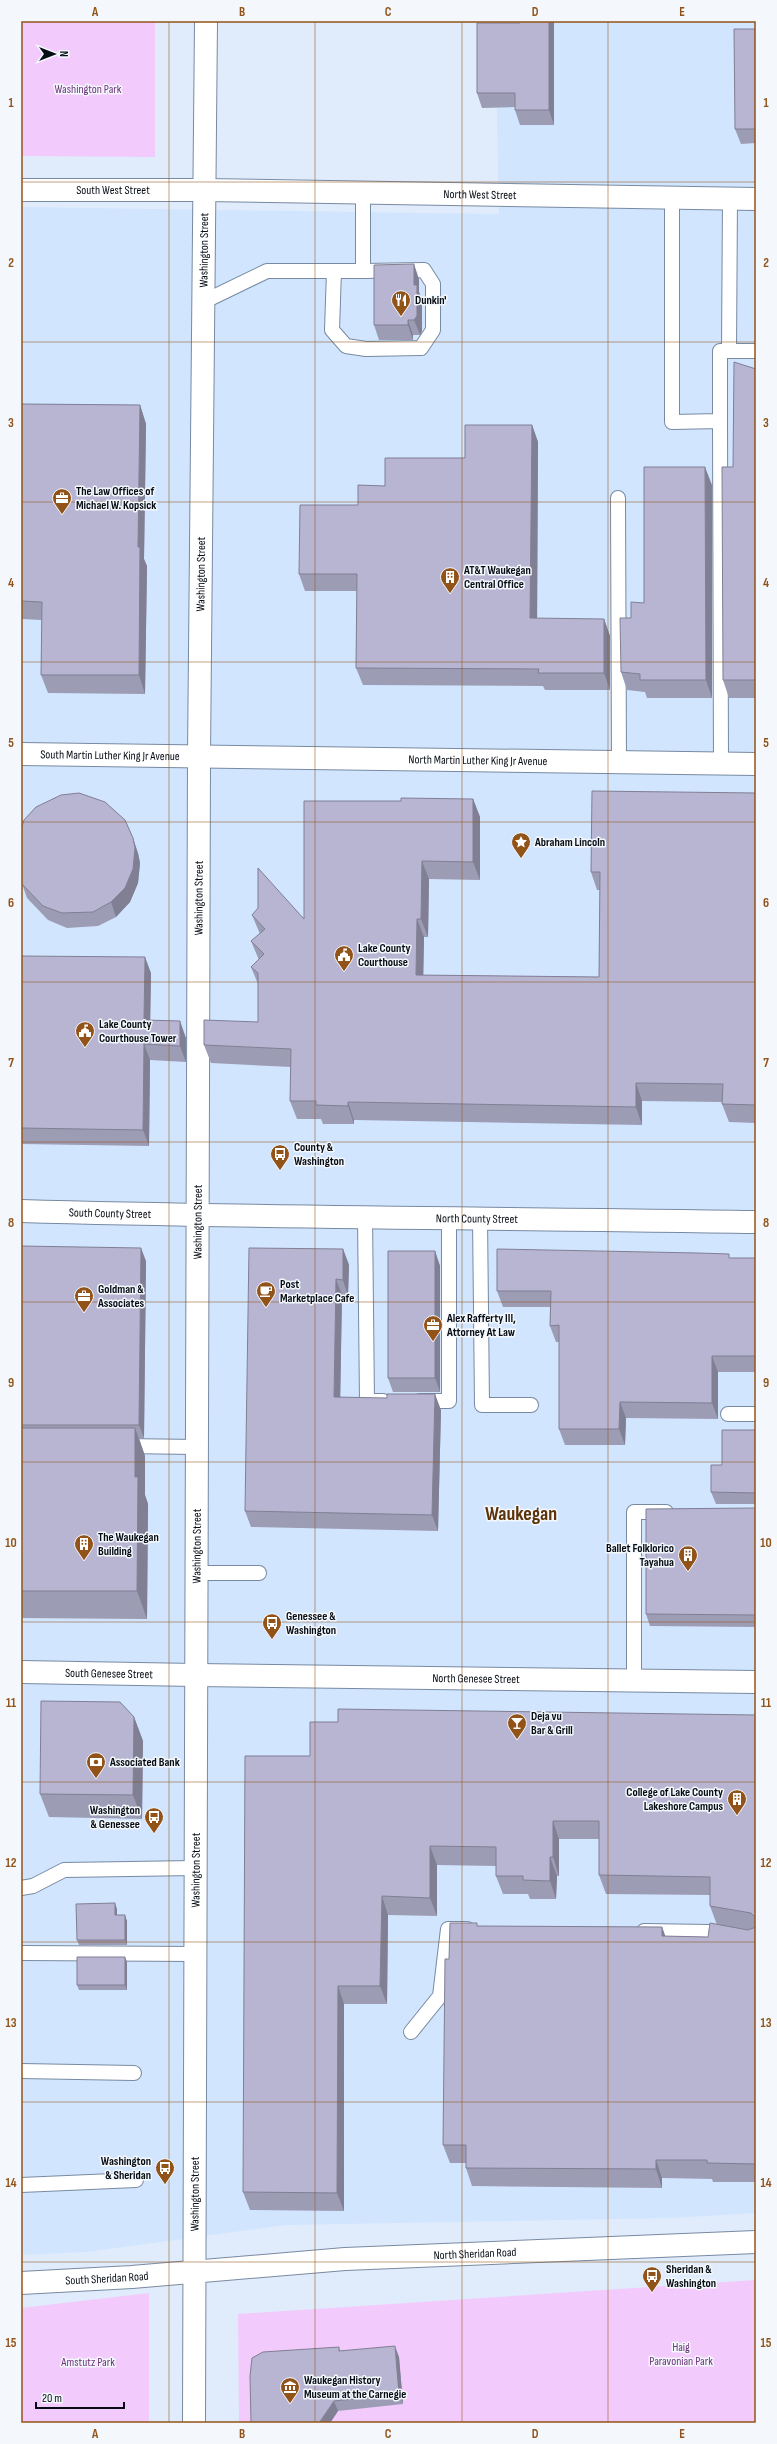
<svg xmlns="http://www.w3.org/2000/svg" width="777" height="2444" font-family="'Sofia Sans Condensed',sans-serif">
	<style>
		.built { fill: #d1e5ff }
		.green { fill: #f3cafc }
		.lines { fill: none; stroke-linecap: round; stroke-linejoin: round }
		.service-casing { stroke: #788aa1; stroke-width: 16 }
		.minor-casing { stroke: #788aa1; stroke-width: 24 }
		.tertiary-casing { stroke: #788aa1; stroke-width: 24 }
		.secondary-casing { stroke: #788aa1; stroke-width: 24 }
		.service { stroke: #fff; stroke-width: 14 }
		.minor { stroke: #fff; stroke-width: 22 }
		.tertiary { stroke: #fff; stroke-width: 22 }
		.secondary { stroke: #fff; stroke-width: 22 }
		.wall { fill: #9d9cb5 }
		.shaded-wall { fill: #807f93 }
		.building { fill: #b7b5d2; stroke: #807f93 }
		.grid { fill: none; stroke: #925319; stroke-width: 1; stroke-opacity: 0.55 }
		.labels { text-anchor: middle; stroke-width: 3; stroke-linejoin: round; paint-order: stroke }
		.park-label { font-size: 12px; fill: #6e337a; stroke: #f4f8fd }
		.street-label { font-size: 12px; fill: #060c14; stroke: #f4f8fd }
		.poi-label { font-size: 12px; font-weight: bold; fill: #060c14; stroke: #f4f8fd; text-anchor: start }
		.town-label { font-size: 20px; font-weight: bold; fill: #5c3208; stroke: #f4f8fd }
		.neatline { fill: none; stroke: #925319; stroke-width: 1.5 }
		.grid-label { font-size: 13px; text-anchor: middle; font-weight: bold; fill: #925319 }
	</style>
	<rect width="100%" height="100%" fill="#e0ecfb"/>
	<path class="built" d="M 495,21 L 756,21 L 756,2213 L 671,2218 L 286,2225 L 86,2252 L 21,2255 L 21,207 L 499,214 Z"/>
	<path class="green" d="M 21,21 L 155,21 L 155,157 L 21,156 Z
		M 756,2280 L 756,2423 L 239,2423 L 238,2314 Z
		M 149,2293 L 149,2423 L 21,2423 L 21,2308 Z"/>
	<g class="lines">
		<g class="service-casing">
			<path id="service" d="M 672,197 L 672,422 L 720,421 L 720,351 L 729,351
				M 730,198 L 729,351 L 756,351
				M 334,271 L 332,330 L 346,346 L 366,349 L 421,348 L 433,330 L 433,284 L 424,270 L 363,271
				M 203,302 L 267,271 L 363,271 L 363,193
				M 720,421 L 721,763
				M 618,498 L 619,762
				M 365,1216 L 367,1401 L 383,1401
				M 480,1217 L 482,1405 L 531,1405
				M 420,1401 L 449,1401 L 449,1217
				M 728,1414 L 756,1414
				M 123,1446 L 197,1447
				M 197,1573 L 259,1573
				M 634,1680 L 634,1512 L 666,1512
				M 21,1888 L 33,1886 L 64,1870 L 195,1868
				M 644,1931 L 710,1932 L 756,1940
				M 21,1953 L 195,1954
				M 411,2032 L 440,1996 L 448,1929 L 467,1929
				M 21,2071 L 134,2073
				M 21,2185 L 136,2180"/>
		</g>
		<g class="minor-casing">
			<g id="minor">
				<path id="s1" d="M 21,190 L 204,190 L 756,199"/>
				<path id="s2" d="M 21,1211 C 266,1218 511,1218 756,1222"/>
				<path id="s3" d="M 196,1675 L 756,1682"/>
			</g>
		</g>
		<g class="tertiary-casing">
			<g id="tertiary">
				<path id="s4" d="M 21,754 L 756,764"/>
				<path id="s5" d="M 21,1672 L 196,1675"/>
			</g>
		</g>
		<g class="secondary-casing">
			<g id="secondary">
				<path id="s6" d="M 21,2283 L 132,2277 L 345,2259 L 756,2242"/>
				<path id="s7" d="M 194,2423 L 199,756 L 206,21"/>
			</g>
		</g>
		<use href="#service" class="service"/>
		<use href="#minor" class="minor"/>
		<use href="#tertiary" class="tertiary"/>
		<use href="#secondary" class="secondary"/>
	</g>
	<path class="wall" d="M 520,21 L 554,21 L 554,125 L 520,125 L 515,110 L 515,107 L 482,108 L 477,93 L 520,23 Z
		M 756,29 L 756,143 L 741,144 L 735,129 Z
		M 419,279 L 419,292 L 422,300 L 422,331 L 420,335 L 413,335 L 413,340 L 379,340 L 374,325 Z
		M 756,369 L 756,698 L 729,698 L 723,680 L 733,467 Z
		M 21,404 L 140,405 L 146,424 L 144,559 L 147,566 L 145,694 L 48,693 L 41,675 L 42,620 L 21,619 Z
		M 532,425 L 538,442 L 537,619 L 604,619 L 610,636 L 610,690 L 545,690 L 543,686 L 363,685 L 356,668 L 357,591 L 305,591 L 299,574 L 358,505 L 385,486 L 465,458 Z
		M 712,485 L 712,698 L 647,698 L 645,692 L 627,690 L 621,672 L 631,618 L 644,603 Z
		M 756,793 L 756,1123 L 729,1122 L 722,1104 L 722,1102 L 642,1101 L 642,1125 L 354,1120 L 354,1124 L 323,1124 L 321,1119 L 297,1119 L 290,1101 L 291,1067 L 211,1063 L 204,1045 L 258,1022 L 258,984 L 251,967 L 259,960 L 251,941 L 260,934 L 252,915 L 304,919 L 401,801 L 473,799 L 480,817 L 480,880 L 429,879 L 428,937 L 424,937 L 423,975 L 599,977 L 600,890 L 597,890 L 591,872 Z
		M 138,853 L 140,863 L 138,883 L 130,902 L 116,917 L 98,926 L 67,928 L 48,920 L 27,898 L 21,881 Z
		M 21,956 L 151,973 L 150,1020 L 186,1038 L 186,1062 L 150,1060 L 149,1146 L 21,1144 Z
		M 21,1246 L 146,1261 L 144,1438 L 139,1438 L 145,1456 L 145,1495 L 148,1504 L 147,1619 L 21,1618 Z
		M 343,1249 L 349,1265 L 348,1296 L 342,1295 L 340,1397 L 441,1410 L 438,1531 L 251,1527 L 245,1511 Z
		M 435,1251 L 440,1266 L 440,1392 L 393,1392 L 388,1378 Z
		M 730,1258 L 756,1258 L 756,1372 L 718,1372 L 718,1419 L 626,1418 L 625,1445 L 565,1445 L 559,1429 L 559,1342 L 556,1342 L 550,1326 L 550,1307 L 503,1307 L 497,1291 Z
		M 756,1430 L 756,1504 L 716,1504 L 711,1492 Z
		M 756,1507 L 756,1627 L 650,1626 L 646,1614 Z
		M 756,1715 L 756,2182 L 713,2182 L 712,2179 L 662,2178 L 662,2188 L 472,2186 L 466,2168 L 466,2163 L 450,2163 L 443,2145 L 449,1959 L 478,1926 L 662,1927 L 665,1936 L 708,1937 L 717,1925 L 710,1906 L 710,1895 L 606,1894 L 599,1875 L 599,1839 L 559,1839 L 559,1876 L 557,1876 L 556,1899 L 530,1899 L 528,1894 L 503,1894 L 496,1876 L 496,1866 L 437,1865 L 437,1916 L 388,1915 L 387,2004 L 344,2004 L 344,2211 L 250,2210 L 243,2192 L 310,1756 L 338,1722 Z
		M 134,1717 L 143,1741 L 142,1819 L 49,1817 L 40,1794 Z
		M 117,1909 L 117,1915 L 127,1921 L 127,1945 L 79,1945 L 77,1940 Z
		M 127,1962 L 127,1990 L 79,1990 L 77,1985 Z
		M 339,2347 L 340,2351 L 399,2357 L 403,2404 L 338,2411 L 330,2423 Z"/>
	<path class="shaded-wall" d="M 549,21 L 554,21 L 554,125 L 549,110 Z
		M 414,264 L 419,279 L 419,292 L 422,300 L 422,331 L 420,335 L 414,320 Z
		M 408,320 L 413,335 L 413,340 L 408,325 Z
		M 140,405 L 146,424 L 144,559 L 147,566 L 145,694 L 139,675 L 138,547 Z
		M 532,425 L 538,442 L 537,636 L 530,618 Z
		M 705,467 L 712,485 L 712,698 L 706,680 Z
		M 604,619 L 610,636 L 610,690 L 604,673 Z
		M 473,799 L 480,817 L 480,880 L 473,862 Z
		M 133,838 L 138,853 L 140,863 L 138,883 L 130,902 L 116,917 L 111,902 Z
		M 422,861 L 429,879 L 428,937 L 421,919 Z
		M 417,919 L 424,937 L 423,994 L 416,975 Z
		M 145,957 L 151,973 L 150,1036 L 144,1020 Z
		M 180,1021 L 186,1038 L 186,1062 L 180,1046 Z
		M 144,1044 L 150,1060 L 149,1146 L 143,1130 Z
		M 636,1083 L 642,1101 L 642,1125 L 636,1107 Z
		M 348,1102 L 354,1120 L 354,1124 L 348,1106 Z
		M 141,1248 L 146,1261 L 144,1438 L 139,1425 Z
		M 343,1249 L 349,1265 L 348,1296 L 343,1280 Z
		M 435,1251 L 440,1266 L 440,1392 L 435,1378 Z
		M 336,1279 L 342,1295 L 340,1413 L 334,1397 Z
		M 712,1356 L 718,1372 L 718,1419 L 712,1403 Z
		M 435,1394 L 441,1410 L 438,1531 L 432,1515 Z
		M 620,1402 L 626,1418 L 625,1445 L 619,1429 Z
		M 135,1428 L 145,1456 L 145,1495 L 148,1504 L 147,1619 L 137,1591 L 135,1477 Z
		M 134,1717 L 143,1741 L 142,1819 L 133,1795 Z
		M 553,1821 L 559,1839 L 559,1876 L 553,1857 Z
		M 430,1846 L 437,1865 L 437,1916 L 430,1898 Z
		M 550,1857 L 557,1876 L 556,1899 L 550,1881 Z
		M 382,1896 L 388,1915 L 387,2004 L 380,1986 Z
		M 115,1903 L 117,1909 L 117,1921 L 115,1915 Z
		M 125,1915 L 127,1921 L 127,1945 L 125,1940 Z
		M 662,1927 L 669,1946 L 662,1936 Z
		M 125,1957 L 127,1962 L 127,1990 L 125,1985 Z
		M 338,1986 L 344,2004 L 344,2211 L 337,2193 Z
		M 656,2160 L 662,2178 L 662,2188 L 656,2169 Z
		M 395,2346 L 399,2357 L 403,2404 L 399,2394 Z
		M 334,2401 L 338,2411 L 330,2423 L 319,2423 Z"/>
	<path class="building" d="M 520,21 L 549,21 L 549,110 L 515,110 L 515,93 L 477,93 L 477,23 L 520,23 Z
		M 734,29 L 756,29 L 756,129 L 735,129 Z
		M 414,264 L 414,285 L 417,285 L 417,316 L 414,320 L 408,320 L 408,325 L 374,325 L 374,265 Z
		M 734,362 L 756,369 L 756,680 L 723,680 L 722,467 L 733,467 Z
		M 21,404 L 140,405 L 138,547 L 140,547 L 139,675 L 41,675 L 42,602 L 21,601 Z
		M 465,425 L 532,425 L 530,618 L 604,619 L 604,673 L 538,673 L 539,669 L 356,668 L 357,574 L 299,574 L 300,505 L 358,505 L 358,485 L 385,486 L 385,458 L 465,458 Z
		M 644,467 L 705,467 L 706,680 L 640,680 L 640,674 L 621,672 L 620,618 L 631,618 L 631,602 L 644,603 Z
		M 592,791 L 756,793 L 756,1105 L 722,1104 L 723,1084 L 636,1083 L 636,1107 L 348,1102 L 348,1106 L 316,1105 L 316,1101 L 290,1101 L 291,1049 L 204,1045 L 204,1020 L 258,1022 L 258,973 L 251,967 L 264,954 L 251,941 L 265,929 L 252,915 L 258,908 L 258,868 L 304,919 L 304,801 L 401,801 L 401,798 L 473,799 L 473,862 L 422,861 L 421,919 L 417,919 L 416,975 L 599,977 L 600,872 L 591,872 Z
		M 79,793 L 105,802 L 125,820 L 133,838 L 135,848 L 133,869 L 125,888 L 111,902 L 93,912 L 62,913 L 43,906 L 22,884 L 21,881 L 21,829 L 24,820 L 36,807 L 61,795 Z
		M 21,956 L 145,957 L 144,1020 L 180,1021 L 180,1046 L 144,1044 L 143,1130 L 21,1128 Z
		M 21,1246 L 141,1248 L 139,1425 L 21,1425 Z
		M 249,1248 L 343,1249 L 343,1280 L 336,1279 L 334,1397 L 387,1398 L 387,1394 L 435,1394 L 432,1515 L 245,1511 Z
		M 497,1249 L 698,1253 L 729,1254 L 729,1258 L 756,1258 L 756,1356 L 712,1356 L 712,1403 L 620,1402 L 619,1429 L 559,1429 L 559,1325 L 550,1326 L 551,1291 L 497,1291 Z
		M 388,1251 L 435,1251 L 435,1378 L 388,1378 Z
		M 21,1428 L 135,1428 L 135,1477 L 138,1477 L 137,1591 L 21,1591 Z
		M 722,1430 L 756,1430 L 756,1493 L 711,1492 L 711,1465 L 722,1465 Z
		M 756,1507 L 756,1615 L 646,1614 L 646,1509 L 756,1508 Z
		M 41,1701 L 120,1702 L 134,1717 L 133,1795 L 40,1794 Z
		M 338,1709 L 756,1715 L 756,1918 L 751,1913 L 710,1906 L 710,1877 L 599,1875 L 599,1821 L 553,1821 L 553,1857 L 550,1857 L 550,1881 L 523,1880 L 523,1876 L 496,1876 L 496,1847 L 430,1846 L 430,1898 L 382,1896 L 380,1986 L 338,1986 L 337,2193 L 243,2192 L 245,1756 L 310,1756 L 310,1722 L 338,1722 Z
		M 115,1903 L 115,1915 L 125,1915 L 125,1940 L 77,1940 L 76,1904 Z
		M 450,1923 L 477,1923 L 477,1926 L 662,1927 L 662,1936 L 708,1937 L 710,1923 L 748,1930 L 756,1927 L 756,2164 L 707,2163 L 707,2160 L 656,2160 L 656,2169 L 466,2168 L 466,2145 L 443,2145 L 445,1959 L 449,1959 Z
		M 77,1957 L 125,1957 L 125,1985 L 77,1985 Z
		M 395,2346 L 399,2394 L 334,2401 L 319,2423 L 251,2423 L 250,2376 L 252,2358 L 263,2352 L 339,2347 L 339,2351 Z"/>
	<path class="grid" d="M 169,21 L 169,2423M 315,21 L 315,2423M 462,21 L 462,2423M 608,21 L 608,2423M 21,182 L 756,182M 21,342 L 756,342M 21,502 L 756,502M 21,662 L 756,662M 21,822 L 756,822M 21,982 L 756,982M 21,1142 L 756,1142M 21,1302 L 756,1302M 21,1462 L 756,1462M 21,1622 L 756,1622M 21,1782 L 756,1782M 21,1942 L 756,1942M 21,2102 L 756,2102M 21,2262 L 756,2262"/>
	<defs>
		<g id="restaurant-pin" transform="scale(1)"><path d="M0 17L-7.5 6A9.5 9.5 0 1 1 7.5 6Z" fill="#925319" stroke="#f4f8fd"/><path d="M-5-6h1v4h1v-4h1v4h1v-4h1v5L-1.5 .5V6h-2V.5L-5-1ZM5-6V6H3V1.5H1.5Q1.5-4 5-6Z" fill="#fff"/></g>
		<g id="office-pin" transform="scale(1)"><path d="M0 17L-7.5 6A9.5 9.5 0 1 1 7.5 6Z" fill="#925319" stroke="#f4f8fd"/><path d="M-6-3h4V-5.5h4V-3h4V5H-6ZM-1-4.5V-3h2v-1.5ZM-6 0V1H6V0Z" fill="#fff"/></g>
		<g id="building-pin" transform="scale(1)"><path d="M0 17L-7.5 6A9.5 9.5 0 1 1 7.5 6Z" fill="#925319" stroke="#f4f8fd"/><path d="M-4-6H4V6H1V3H-1V6H-4ZM-2.5-4.3h1.7v1.8h-1.7ZM.8-4.3h1.7v1.8H.8ZM-2.5-1h1.7V.8h-1.7ZM.8-1h1.7V.8H.8Z" fill="#fff"/></g>
		<g id="sight-pin" transform="scale(1)"><path d="M0 17L-7.5 6A9.5 9.5 0 1 1 7.5 6Z" fill="#925319" stroke="#f4f8fd"/><path d="M0-6L1.8-2.2L6-1.7L2.9 1.2L3.7 5.4L0 3.3L-3.7 5.4L-2.9 1.2L-6-1.7L-1.8-2.2Z" fill="#fff"/></g>
		<g id="civic-pin" transform="scale(1)"><path d="M0 17L-7.5 6A9.5 9.5 0 1 1 7.5 6Z" fill="#925319" stroke="#f4f8fd"/><path d="M-.6-6.5H3V-4.5H.6V-3L4-1V1h2V6H-6V1h2V-1L-.6-3ZM-1.2 2.5V6h2.4V2.5Z" fill="#fff"/></g>
		<g id="bus-pin" transform="scale(1)"><path d="M0 17L-7.5 6A9.5 9.5 0 1 1 7.5 6Z" fill="#925319" stroke="#f4f8fd"/><path d="M-5-6H5V4H4V6H2V4H-2V6H-4V4H-5ZM-3.5-4V0h7V-4ZM-3.5 1.2v1.5H-2V1.2ZM2 1.2v1.5H3.5V1.2Z" fill="#fff"/></g>
		<g id="cafe-pin" transform="scale(1)"><path d="M0 17L-7.5 6A9.5 9.5 0 1 1 7.5 6Z" fill="#925319" stroke="#f4f8fd"/><path d="M-5.5-4.5H6V0H3Q3 3.5 0 3.5H-2.5Q-5.5 3.5-5.5 0ZM3-3.2v2h1.7v-2ZM-6 4.5H4V6H-6Z" fill="#fff"/></g>
		<g id="bar-pin" transform="scale(1)"><path d="M0 17L-7.5 6A9.5 9.5 0 1 1 7.5 6Z" fill="#925319" stroke="#f4f8fd"/><path d="M-6-5H6L.8 .8V4.5H3.5V6h-7V4.5H-.8V.8Z" fill="#fff"/></g>
		<g id="bank-pin" transform="scale(1)"><path d="M0 17L-7.5 6A9.5 9.5 0 1 1 7.5 6Z" fill="#925319" stroke="#f4f8fd"/><path d="M-6-4H6V4H-6ZM0-2.3a2.3 2.3 0 1 0 0 4.6a2.3 2.3 0 1 0 0-4.6Z" fill="#fff"/></g>
		<g id="museum-pin" transform="scale(1)"><path d="M0 17L-7.5 6A9.5 9.5 0 1 1 7.5 6Z" fill="#925319" stroke="#f4f8fd"/><path d="M0-6L6-3V-2H-6V-3ZM-5-1h2V3h-2ZM-1-1h2V3h-2ZM3-1h2V3H3ZM-6 4H6V6H-6Z" fill="#fff"/></g>
	</defs>
	<g fill-rule="evenodd">
		<use href="#restaurant-pin" x="401" y="300"/>
		<use href="#office-pin" x="62" y="498"/>
		<use href="#building-pin" x="450" y="577"/>
		<use href="#sight-pin" x="521" y="842"/>
		<use href="#civic-pin" x="344" y="955"/>
		<use href="#civic-pin" x="85" y="1031"/>
		<use href="#bus-pin" x="280" y="1154"/>
		<use href="#cafe-pin" x="266" y="1291"/>
		<use href="#office-pin" x="84" y="1296"/>
		<use href="#office-pin" x="433" y="1325"/>
		<use href="#building-pin" x="84" y="1544"/>
		<use href="#building-pin" x="688" y="1555"/>
		<use href="#bus-pin" x="272" y="1623"/>
		<use href="#bar-pin" x="517" y="1723"/>
		<use href="#bank-pin" x="96" y="1762"/>
		<use href="#building-pin" x="737" y="1799"/>
		<use href="#bus-pin" x="154" y="1817"/>
		<use href="#bus-pin" x="165" y="2168"/>
		<use href="#bus-pin" x="652" y="2276"/>
		<use href="#museum-pin" x="290" y="2387"/>
	</g>
	<g class="labels">
		<g class="park-label">
			<text x="88" y="93">Washington Park</text>
			<text x="681" y="2351">Haig<tspan x="681" dy="14">Paravonian Park</tspan></text>
			<text x="88" y="2366">Amstutz Park</text>
		</g>
		<g class="street-label">
			<text dy="4" stroke="none"><textPath href="#s1" startOffset="92">South West Street</textPath></text>
			<text dy="4" stroke="none"><textPath href="#s1" startOffset="459">North West Street</textPath></text>
			<text dy="4" stroke="none"><textPath href="#s7" startOffset="2173">Washington Street</textPath></text>
			<text dy="4" stroke="none"><textPath href="#s7" startOffset="1849">Washington Street</textPath></text>
			<text dy="4" stroke="none"><textPath href="#s4" startOffset="89">South Martin Luther King Jr Avenue</textPath></text>
			<text dy="4" stroke="none"><textPath href="#s4" startOffset="457">North Martin Luther King Jr Avenue</textPath></text>
			<text dy="4" stroke="none"><textPath href="#s7" startOffset="1525">Washington Street</textPath></text>
			<text dy="4" stroke="none"><textPath href="#s2" startOffset="89">South County Street</textPath></text>
			<text dy="4" stroke="none"><textPath href="#s2" startOffset="456">North County Street</textPath></text>
			<text dy="4" stroke="none"><textPath href="#s7" startOffset="1201">Washington Street</textPath></text>
			<text dy="4" stroke="none"><textPath href="#s7" startOffset="877">Washington Street</textPath></text>
			<text dy="4" stroke="none"><textPath href="#s5" startOffset="88">South Genesee Street</textPath></text>
			<text dy="4" stroke="none"><textPath href="#s3" startOffset="280">North Genesee Street</textPath></text>
			<text dy="4" stroke="none"><textPath href="#s7" startOffset="553">Washington Street</textPath></text>
			<text dy="4" stroke="none"><textPath href="#s7" startOffset="229">Washington Street</textPath></text>
			<text dy="4" stroke="none"><textPath href="#s6" startOffset="455">North Sheridan Road</textPath></text>
			<text dy="4" stroke="none"><textPath href="#s6" startOffset="86">South Sheridan Road</textPath></text>
		</g>
		<g class="poi-label">
			<text x="415" y="304">Dunkin'</text>
			<text x="76" y="495">The Law Offices of<tspan x="76" dy="14">Michael W. Kopsick</tspan></text>
			<text x="464" y="574">AT&amp;T Waukegan<tspan x="464" dy="14">Central Office</tspan></text>
			<text x="535" y="846">Abraham Lincoln</text>
			<text x="358" y="952">Lake County<tspan x="358" dy="14">Courthouse</tspan></text>
			<text x="99" y="1028">Lake County<tspan x="99" dy="14">Courthouse Tower</tspan></text>
			<text x="294" y="1151">County &amp;<tspan x="294" dy="14">Washington</tspan></text>
			<text x="280" y="1288">Post<tspan x="280" dy="14">Marketplace Cafe</tspan></text>
			<text x="98" y="1293">Goldman &amp;<tspan x="98" dy="14">Associates</tspan></text>
			<text x="447" y="1322">Alex Rafferty III,<tspan x="447" dy="14">Attorney At Law</tspan></text>
			<text x="98" y="1541">The Waukegan<tspan x="98" dy="14">Building</tspan></text>
			<text x="674" y="1552" text-anchor="end">Ballet Folklorico<tspan x="674" dy="14">Tayahua</tspan></text>
			<text x="286" y="1620">Genessee &amp;<tspan x="286" dy="14">Washington</tspan></text>
			<text x="531" y="1720">Deja vu<tspan x="531" dy="14">Bar &amp; Grill</tspan></text>
			<text x="110" y="1766">Associated Bank</text>
			<text x="723" y="1796" text-anchor="end">College of Lake County<tspan x="723" dy="14">Lakeshore Campus</tspan></text>
			<text x="140" y="1814" text-anchor="end">Washington<tspan x="140" dy="14">&amp; Genessee</tspan></text>
			<text x="151" y="2165" text-anchor="end">Washington<tspan x="151" dy="14">&amp; Sheridan</tspan></text>
			<text x="666" y="2273">Sheridan &amp;<tspan x="666" dy="14">Washington</tspan></text>
			<text x="304" y="2384">Waukegan History<tspan x="304" dy="14">Museum at the Carnegie</tspan></text>
		</g>
		<g class="town-label">
			<text x="521" y="1520">Waukegan</text>
		</g>
	</g>
	<rect width="777" height="2444" fill="none" stroke="#f4f8fd" stroke-width="44"/>
	<g transform="translate(54 54) rotate(90)" stroke="#f4f8fd" stroke-width="3" paint-order="stroke">
	<path d="M0-3L7 15L0 10L-7 15Z" fill="#060c14"/>
	<text y="-6" font-size="11" font-weight="bold" text-anchor="middle" fill="#060c14">N</text>
	</g>
	<path d="M36 2402v6h88v-6" fill="none" stroke="#060c14" stroke-width="2"/>
	<text x="42" y="2402" font-size="12" fill="#060c14" stroke="#f4f8fd" stroke-width="3" paint-order="stroke">20 m</text>
	<rect x="22" y="22" width="733" height="2400" class="neatline"/>
	<g class="grid-label">
		<text x="95" y="16">A</text>
		<text x="242" y="16">B</text>
		<text x="388" y="16">C</text>
		<text x="535" y="16">D</text>
		<text x="682" y="16">E</text>
		<text x="11" y="107">1</text>
		<text x="766" y="107">1</text>
		<text x="11" y="267">2</text>
		<text x="766" y="267">2</text>
		<text x="11" y="427">3</text>
		<text x="766" y="427">3</text>
		<text x="11" y="587">4</text>
		<text x="766" y="587">4</text>
		<text x="11" y="747">5</text>
		<text x="766" y="747">5</text>
		<text x="11" y="907">6</text>
		<text x="766" y="907">6</text>
		<text x="11" y="1067">7</text>
		<text x="766" y="1067">7</text>
		<text x="11" y="1227">8</text>
		<text x="766" y="1227">8</text>
		<text x="11" y="1387">9</text>
		<text x="766" y="1387">9</text>
		<text x="11" y="1547">10</text>
		<text x="766" y="1547">10</text>
		<text x="11" y="1707">11</text>
		<text x="766" y="1707">11</text>
		<text x="11" y="1867">12</text>
		<text x="766" y="1867">12</text>
		<text x="11" y="2027">13</text>
		<text x="766" y="2027">13</text>
		<text x="11" y="2187">14</text>
		<text x="766" y="2187">14</text>
		<text x="11" y="2347">15</text>
		<text x="766" y="2347">15</text>
		<text x="95" y="2438">A</text>
		<text x="242" y="2438">B</text>
		<text x="388" y="2438">C</text>
		<text x="535" y="2438">D</text>
		<text x="682" y="2438">E</text>
	</g>
</svg>
